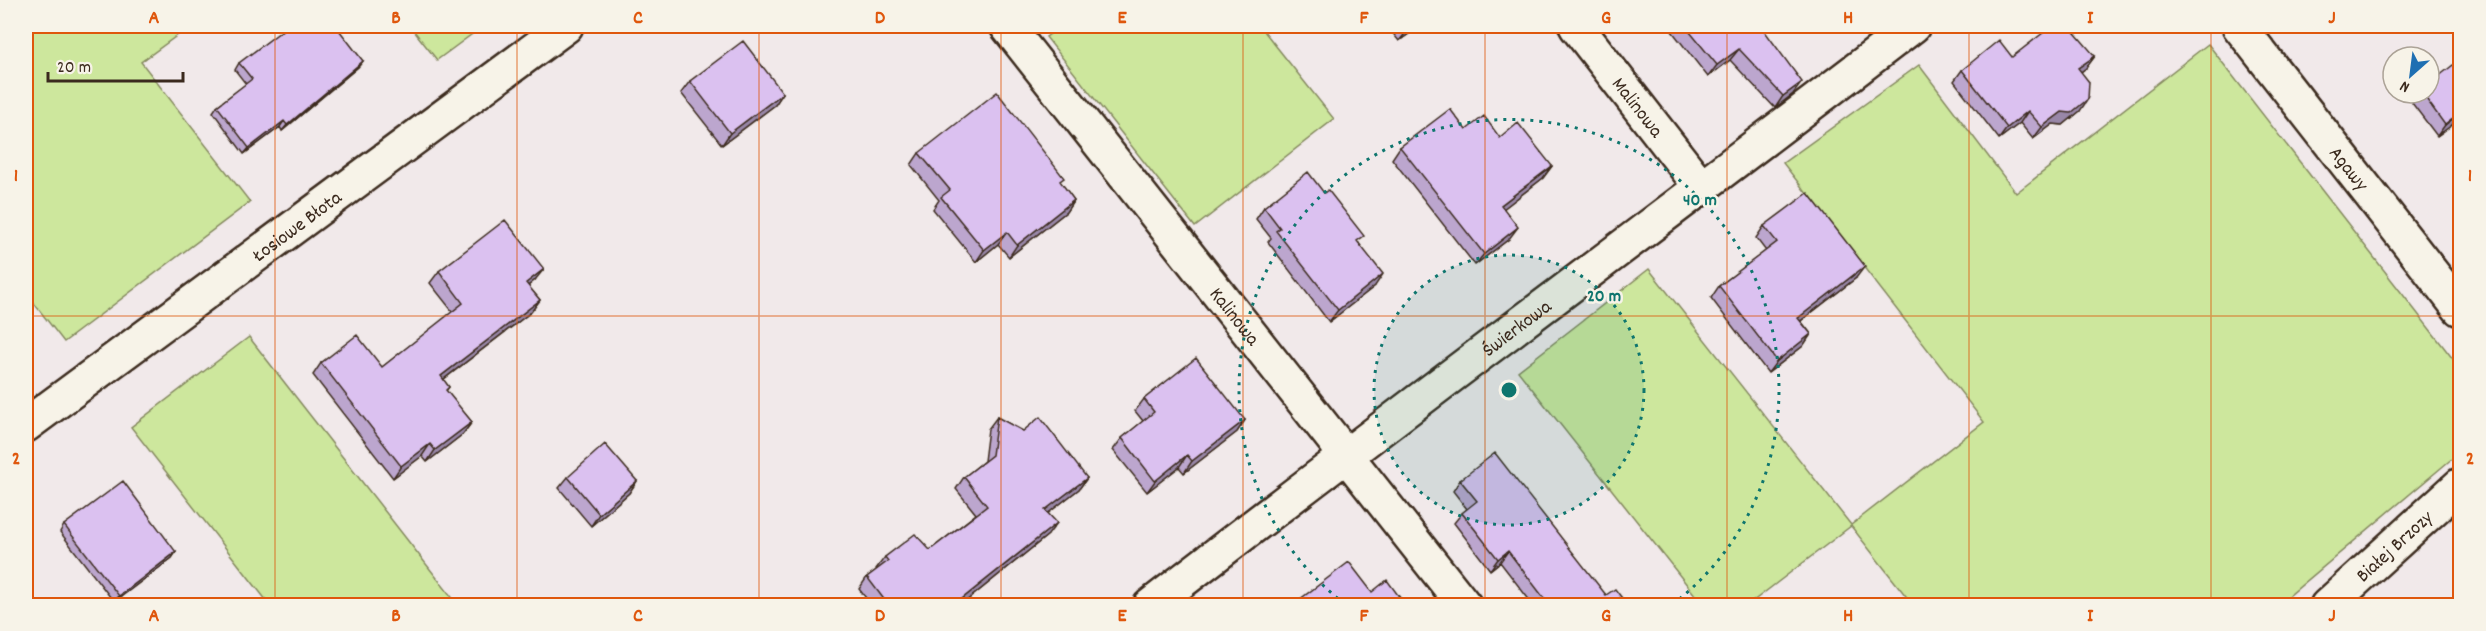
<svg xmlns="http://www.w3.org/2000/svg" width="2486" height="631" font-family="Dekko,sans-serif">
	<style>
		.green { fill: #cde79d; stroke: #84885e; stroke-width: 1.5 }
		.lines { fill: none; stroke-linecap: round; stroke-linejoin: round }
		.minor-casing { stroke: #3b2a1e; stroke-width: 38 }
		.minor { stroke: #f7f3e8; stroke-width: 33 }
		.wall { fill: #bca6ce; stroke: #3b2a1e; stroke-width: 1.5 }
		.shaded-wall { fill: #9987a8; stroke: #3b2a1e; stroke-width: 1.5 }
		.building { fill: #dbc1f0; stroke: #3b2a1e; stroke-width: 1.5 }
		.grid { fill: none; stroke: #df570d; stroke-width: 1.5; stroke-opacity: 0.55 }
		.ring { fill: none; stroke: #0f766e; stroke-width: 3; stroke-dasharray: 3 6 }
		.labels { text-anchor: middle; stroke-width: 5; stroke-linejoin: round; paint-order: stroke }
		.street-label { font-size: 20px; fill: #3b2a1e; stroke: #f7f3e8 }
		.centre { fill: #0f766e; stroke: #f7f3e8; stroke-width: 3 }
		.ring-label { font-size: 18px; text-anchor: middle; font-weight: bold; fill: #0f766e; stroke: #f7f3e8; stroke-width: 5; stroke-linejoin: round; paint-order: stroke }
		.neatline { fill: none; stroke: #df570d; stroke-width: 2 }
		.grid-label { font-size: 20px; text-anchor: middle; font-weight: bold; fill: #df570d }
	</style>
	<rect width="100%" height="100%" fill="#f1e9ea"/>
	<filter id="ink" filterUnits="userSpaceOnUse"><feTurbulence type="fractalNoise" baseFrequency=".0167" numOctaves="2"/><feDisplacementMap in="SourceGraphic" scale="12" xChannelSelector="R" yChannelSelector="G"/><feConvolveMatrix kernelMatrix="1 2 1 2 8 2 1 2 1" color-interpolation-filters="sRGB"/></filter>
	<g filter="url(#ink)">
		<path class="green" d="M 26,26 L 190,26 L 141,62 L 250,202 L 64,342 L 26,293 Z
			M 410,26 L 483,26 L 437,60 Z
			M 1061,26 L 1260,26 L 1334,119 L 1195,227 L 1046,37 Z
			M 2208,44 L 2460,368 L 2460,452 L 2278,605 L 1913,605 L 1851,526 L 1748,605 L 1703,605 L 1518,371 L 1649,269 L 1851,525 L 1984,422 L 1783,163 L 1919,65 L 2016,193 Z
			M 249,337 L 458,605 L 270,605 L 131,427 Z"/>
		<g class="lines">
			<g class="minor-casing">
				<g id="minor">
					<path id="s1" d="M 1007,26 L 1465,606"/>
					<path id="s2" d="M 1576,26 L 1702,188"/>
					<path id="s3" d="M 2239,26 L 2460,309"/>
					<path id="s4" d="M 26,425 L 566,26"/>
					<path id="s5" d="M 1150,606 C 1402,410 1660,221 1913,26"/>
					<path id="s6" d="M 2327,606 L 2460,485"/>
				</g>
			</g>
			<use href="#minor" class="minor"/>
		</g>
		<path class="wall" d="M 1375,26 L 1385,26 L 1378,30 Z
			M 1387,26 L 1420,26 L 1399,41 Z
			M 1668,26 L 1761,26 L 1793,94 L 1775,108 L 1730,60 L 1708,77 Z
			M 2095,56 L 2086,68 L 2081,72 L 2080,111 L 2063,125 L 2053,124 L 2033,139 L 2020,123 L 1999,139 L 1954,81 L 1962,70 L 2012,57 Z
			M 363,61 L 358,67 L 282,131 L 280,127 L 244,154 L 213,112 L 217,106 L 246,84 L 235,70 L 239,63 Z
			M 2460,71 L 2460,135 L 2452,125 L 2437,136 L 2412,103 L 2419,93 L 2429,93 Z
			M 690,81 L 783,93 L 775,105 L 722,145 L 681,93 Z
			M 1466,130 L 1500,138 L 1552,166 L 1543,178 L 1504,208 L 1509,239 L 1475,265 L 1392,159 L 1400,147 Z
			M 919,153 L 1061,183 L 1074,200 L 1066,212 L 1009,257 L 998,244 L 976,262 L 933,209 L 939,200 L 911,165 Z
			M 1264,207 L 1359,243 L 1375,286 L 1329,322 L 1268,242 L 1271,238 L 1256,219 Z
			M 1764,226 L 1856,278 L 1801,321 L 1811,334 L 1803,346 L 1768,373 L 1711,298 L 1719,286 L 1766,251 L 1756,238 Z
			M 439,271 L 535,280 L 528,286 L 540,300 L 531,312 L 443,380 L 449,387 L 446,391 L 472,422 L 463,434 L 427,462 L 422,456 L 393,478 L 313,375 L 321,363 L 382,367 L 453,312 L 430,283 Z
			M 1144,399 L 1245,420 L 1237,432 L 1184,473 L 1179,467 L 1147,492 L 1113,450 L 1122,438 L 1143,421 L 1135,411 Z
			M 997,417 L 1087,478 L 1079,489 L 1048,513 L 1048,535 L 960,606 L 872,606 L 859,589 L 867,577 L 877,570 L 876,569 L 885,557 L 930,550 L 976,514 L 956,489 L 964,477 L 984,461 L 988,429 Z
			M 568,477 L 637,481 L 629,493 L 591,526 L 559,488 Z
			M 1460,480 L 1606,595 L 1628,606 L 1534,606 L 1500,562 L 1490,570 L 1454,523 L 1462,513 L 1467,509 L 1453,491 Z
			M 64,525 L 176,552 L 172,558 L 114,602 L 60,532 Z
			M 1372,592 L 1406,606 L 1295,606 L 1299,600 Z"/>
		<path class="shaded-wall" d="M 1413,26 L 1420,26 L 1399,41 L 1408,30 Z
			M 1739,49 L 1730,60 L 1708,77 L 1717,65 Z
			M 2095,56 L 2086,68 L 2070,80 L 2078,68 Z
			M 363,61 L 358,67 L 282,131 L 287,125 Z
			M 1802,82 L 1793,94 L 1775,108 L 1783,96 Z
			M 783,93 L 775,105 L 722,145 L 730,133 Z
			M 2088,99 L 2080,111 L 2063,125 L 2053,124 L 2033,139 L 2042,127 L 2062,112 Z
			M 2028,111 L 2020,123 L 1999,139 L 2007,128 Z
			M 2460,113 L 2452,125 L 2437,136 L 2445,125 Z
			M 284,121 L 280,127 L 244,154 L 249,148 Z
			M 1552,166 L 1543,178 L 1493,217 L 1501,205 Z
			M 1074,200 L 1066,212 L 1009,257 L 1017,245 Z
			M 1518,227 L 1509,239 L 1475,265 L 1484,254 Z
			M 1007,232 L 998,244 L 976,262 L 984,250 Z
			M 1865,266 L 1856,278 L 1790,329 L 1798,318 Z
			M 544,269 L 535,280 L 517,295 L 526,283 Z
			M 1383,274 L 1375,286 L 1329,322 L 1338,310 Z
			M 540,300 L 531,312 L 432,388 L 441,376 Z
			M 1811,334 L 1803,346 L 1768,373 L 1777,361 Z
			M 1245,420 L 1237,432 L 1184,473 L 1192,461 Z
			M 472,422 L 463,434 L 427,462 L 435,450 Z
			M 430,444 L 422,456 L 393,478 L 401,466 Z
			M 1187,455 L 1179,467 L 1147,492 L 1155,481 Z
			M 1087,478 L 1079,489 L 1037,522 L 1045,510 Z
			M 637,481 L 629,493 L 591,526 L 599,514 Z
			M 1057,523 L 1048,535 L 960,606 L 953,606 Z
			M 1508,551 L 1500,562 L 1490,570 L 1498,559 Z
			M 176,552 L 172,558 L 114,602 L 119,596 Z"/>
		<path class="building" d="M 288,26 L 336,26 L 363,61 L 287,125 L 284,121 L 249,148 L 217,106 L 252,79 L 239,63 Z
			M 1405,26 L 1413,26 L 1408,30 Z
			M 1685,26 L 1761,26 L 1802,82 L 1783,96 L 1739,49 L 1717,65 Z
			M 2052,26 L 2069,26 L 2095,56 L 2078,68 L 2089,82 L 2088,99 L 2071,113 L 2062,112 L 2042,127 L 2028,111 L 2007,128 L 1962,70 L 1999,40 L 2012,57 Z
			M 743,41 L 783,93 L 730,133 L 690,81 Z
			M 2453,65 L 2459,72 L 2460,71 L 2460,113 L 2445,125 L 2422,93 L 2429,93 L 2429,84 Z
			M 997,92 L 1064,178 L 1060,181 L 1074,200 L 1017,245 L 1007,232 L 984,250 L 941,197 L 950,190 L 919,153 Z
			M 1450,109 L 1466,130 L 1484,116 L 1500,138 L 1518,123 L 1552,166 L 1501,205 L 1518,227 L 1484,254 L 1400,147 Z
			M 1308,172 L 1324,193 L 1328,190 L 1364,236 L 1357,241 L 1383,274 L 1338,310 L 1276,231 L 1280,228 L 1264,207 Z
			M 1808,193 L 1865,266 L 1798,318 L 1811,334 L 1777,361 L 1719,286 L 1777,242 L 1764,226 Z
			M 505,220 L 544,269 L 526,283 L 540,300 L 441,376 L 449,387 L 446,390 L 472,422 L 435,450 L 430,444 L 401,466 L 321,363 L 357,335 L 382,367 L 463,303 L 439,271 Z
			M 1196,358 L 1245,420 L 1192,461 L 1187,455 L 1155,481 L 1122,438 L 1154,412 L 1144,399 Z
			M 997,417 L 1023,431 L 1040,417 L 1087,478 L 1045,510 L 1057,523 L 953,606 L 889,606 L 867,577 L 888,561 L 885,557 L 915,534 L 930,550 L 987,506 L 964,477 L 992,455 Z
			M 605,444 L 637,481 L 599,514 L 568,477 Z
			M 1495,453 L 1606,595 L 1615,589 L 1628,606 L 1550,606 L 1508,551 L 1498,559 L 1462,513 L 1477,501 L 1460,480 Z
			M 123,481 L 176,552 L 119,596 L 64,525 Z
			M 1349,562 L 1372,592 L 1387,580 L 1406,606 L 1303,606 L 1299,600 Z"/>
	</g>
	<path class="grid" d="M 275,26 L 275,606M 517,26 L 517,606M 759,26 L 759,606M 1001,26 L 1001,606M 1243,26 L 1243,606M 1485,26 L 1485,606M 1727,26 L 1727,606M 1969,26 L 1969,606M 2211,26 L 2211,606M 26,316 L 2460,316"/>
	<circle cx="1509" cy="390" r="135" fill="#0f766e" fill-opacity=".12"/>
	<g class="ring">
		<circle cx="1509" cy="390" r="135"/>
		<path d="M1345 604A270 270 0 1 1 1673 604"/>
	</g>
	<g class="labels">
		<g class="street-label">
			<text dy="7" stroke="none"><textPath href="#s2" startOffset="102">Malinowa</textPath></text>
			<text dy="7" stroke="none"><textPath href="#s3" startOffset="180">Agawy</textPath></text>
			<text dy="7" stroke="none"><textPath href="#s4" startOffset="336">Łosiowe Błota</textPath></text>
			<text dy="7" stroke="none"><textPath href="#s1" startOffset="369">Kalinowa</textPath></text>
			<text dy="7" stroke="none"><textPath href="#s5" startOffset="460">Świerkowa</textPath></text>
			<text dy="7" stroke="none"><textPath href="#s6" startOffset="90">Białej Brzozy</textPath></text>
		</g>
	</g>
	<circle cx="1509" cy="390" r="9" class="centre"/>
	<g class="ring-label">
		<text x="1700" y="205">40 m</text>
		<text x="1604" y="301">20 m</text>
	</g>
	<rect width="2486" height="631" fill="none" stroke="#f7f3e8" stroke-width="66"/>
	<g transform="translate(2411 75) rotate(208)"><circle r="28" fill="#f7f3e8" stroke="#aca397" stroke-width="1.5"/>
	<path d="M0-4.5L10 22L0 15L-10 22Z" fill="#1f6fb2"/>
	<text y="-9" font-size="16" font-weight="bold" text-anchor="middle" fill="#3b2a1e">N</text>
	</g>
	<path d="M48 72v9h135v-9" fill="none" stroke="#3b2a1e" stroke-width="3"/>
	<text x="57" y="72" font-size="18" fill="#3b2a1e" stroke="#f7f3e8" stroke-width="4.5" paint-order="stroke">20 m</text>
	<rect x="33" y="33" width="2420" height="565" class="neatline"/>
	<g class="grid-label">
		<text x="154" y="23">A</text>
		<text x="396" y="23">B</text>
		<text x="638" y="23">C</text>
		<text x="880" y="23">D</text>
		<text x="1122" y="23">E</text>
		<text x="1364" y="23">F</text>
		<text x="1606" y="23">G</text>
		<text x="1848" y="23">H</text>
		<text x="2090" y="23">I</text>
		<text x="2332" y="23">J</text>
		<text x="16" y="181">1</text>
		<text x="2470" y="181">1</text>
		<text x="16" y="464">2</text>
		<text x="2470" y="464">2</text>
		<text x="154" y="621">A</text>
		<text x="396" y="621">B</text>
		<text x="638" y="621">C</text>
		<text x="880" y="621">D</text>
		<text x="1122" y="621">E</text>
		<text x="1364" y="621">F</text>
		<text x="1606" y="621">G</text>
		<text x="1848" y="621">H</text>
		<text x="2090" y="621">I</text>
		<text x="2332" y="621">J</text>
	</g>
</svg>
